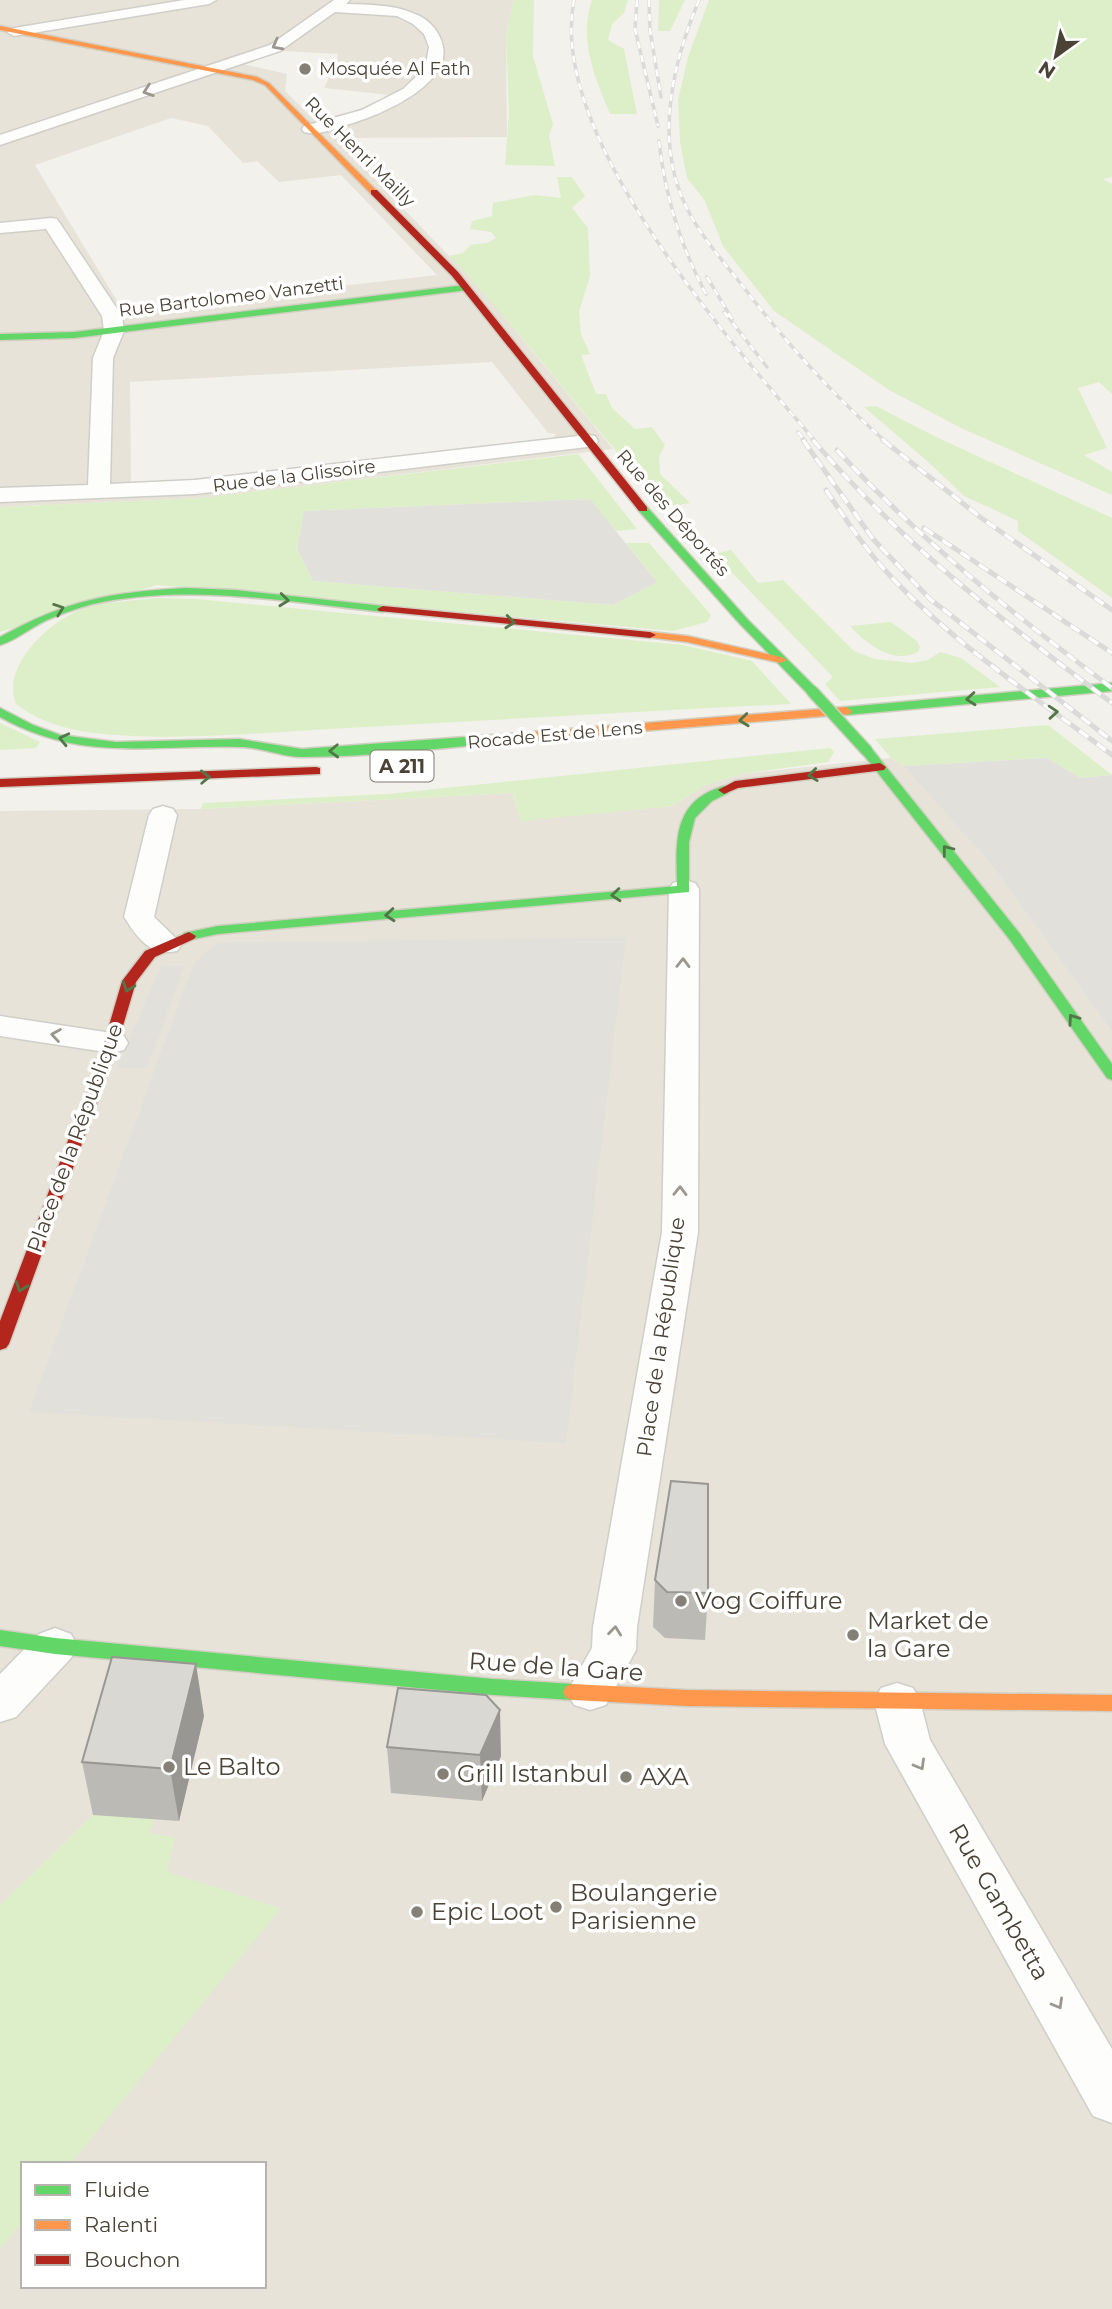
<svg xmlns="http://www.w3.org/2000/svg" width="1112" height="2309" font-family="Montserrat,sans-serif">
	<style>
		.residential { fill: #e7e3d8; fill-rule: evenodd }
		.green { fill: #ddefc9 }
		.parking { fill: #e1e0da }
		.lines { fill: none; stroke-linecap: round; stroke-linejoin: round }
		.street-casing { stroke: #d0cec8; stroke-width: 3 }
		.fast-casing { stroke: #d2cfc2; stroke-width: 3 }
		.slow-casing { stroke: #d2cfc2; stroke-width: 3 }
		.jam-casing { stroke: #d2cfc2; stroke-width: 3 }
		.street { fill: #fdfdfc; fill-rule: evenodd }
		.fast { fill: #63d668; fill-rule: evenodd }
		.slow { fill: #ff974d; fill-rule: evenodd }
		.jam { fill: #b3261e; fill-rule: evenodd }
		.rail-far1-casing { stroke: #dadad9; stroke-width: 3.5 }
		.rail-casing { stroke: #dadad9; stroke-width: 5 }
		.rail-far1 { stroke: #fff; stroke-width: 2.5; stroke-dasharray: 7; stroke-linecap: butt }
		.rail { stroke: #fff; stroke-width: 3.5; stroke-dasharray: 11; stroke-linecap: butt }
		.fast-bridge-casing { stroke: #d2cfc2; stroke-width: 14; stroke-linecap: butt }
		.fast-bridge { stroke: #63d668; stroke-width: 11 }
		.wall { fill: #bbbab5 }
		.shaded-wall { fill: #999793 }
		.building { fill: #dad8d2; stroke: #999793; stroke-width: 2 }
		.oneway { stroke: #9b978f }
		.oneway2 { stroke: #537648 }
		.poi-dot { fill: #858075; stroke: #fff; stroke-width: 2.5 }
		.labels { text-anchor: middle; stroke-width: 7; stroke-linejoin: round; paint-order: stroke }
		.far-poi-label { font-size: 18px; fill: #4a4336; stroke: #fff; text-anchor: start }
		.far-street-label { font-size: 18px; fill: #4a4336; stroke: #fff }
		.shield { fill: #fff; stroke: #807b72; stroke-width: 2 }
		.shield-label { font-size: 19px; font-weight: bold; fill: #4a4336 }
		.street-label { font-size: 21px; fill: #4a4336; stroke: #fff }
		.near-poi-label { font-size: 24px; fill: #4a4336; stroke: #fff; text-anchor: start }
		.near-street-label { font-size: 24px; fill: #4a4336; stroke: #fff }
	</style>
	<rect width="100%" height="100%" fill="#f2f1eb"/>
	<path class="residential" d="M 0,0 L 514,0 L 506,35 L 507,137 L 340,138 L 338,141 L 482,290 L 613,449 L 201,498 L 0,507 ZM 283,51 L 338,54 L 336,65 L 329,65 L 332,71 L 324,88 L 390,95 L 332,121 L 312,118 L 285,91 L 287,74 L 243,64 ZM 171,118 L 208,126 L 243,163 L 257,161 L 279,182 L 341,175 L 437,275 L 123,311 L 35,165 ZM 492,362 L 548,433 L 556,434 L 552,439 L 344,463 L 142,484 L 131,482 L 130,382 Z
		M 891,758 L 904,766 L 924,787 L 991,864 L 1112,1032 L 1112,2309 L 0,2309 L 0,811 L 201,809 L 513,793 L 520,820 L 673,806 L 703,786 L 741,774 ZM 23,2164 L 264,2164 L 264,2286 L 23,2286 Z"/>
	<path class="green" d="M 514,0 L 534,0 L 533,56 L 553,124 L 549,136 L 555,166 L 505,165 L 509,113 L 506,35 Z
		M 592,0 L 628,0 L 624,13 L 612,24 L 608,40 L 624,49 L 637,114 L 610,114 C 595,77 578,40 592,0 Z
		M 659,0 L 685,0 L 670,31 L 658,31 Z
		M 709,0 L 1112,0 L 1112,177 L 1103,179 L 1112,184 L 1112,394 L 1099,382 L 1078,388 L 1107,448 L 1084,455 L 1112,472 L 1112,495 L 961,428 L 889,390 L 774,311 L 723,246 L 705,201 L 687,178 L 680,141 L 678,100 L 688,57 Z
		M 557,177 L 572,177 L 585,196 L 572,208 L 588,228 L 590,276 L 579,312 L 581,334 L 590,354 L 581,355 L 596,394 L 606,394 L 612,408 L 635,429 L 652,427 L 665,445 L 659,457 L 660,474 L 690,503 L 667,507 C 590,427 526,336 449,256 L 463,253 L 470,245 L 487,243 L 496,238 L 491,232 L 470,229 L 472,221 L 492,216 L 493,203 L 534,195 L 561,198 Z
		M 876,406 L 936,437 L 1112,518 L 1112,598 L 1018,531 L 1018,521 L 964,496 L 927,461 L 864,407 Z
		M 578,454 L 637,529 L 616,531 L 589,499 L 304,511 L 297,549 L 313,581 L 613,605 L 657,582 L 626,543 L 649,543 L 711,615 L 707,622 L 673,631 L 157,585 L 0,632 L 0,507 L 201,498 Z
		M 731,550 L 758,583 L 783,580 L 854,651 L 875,659 L 912,663 L 928,660 L 940,652 L 961,658 L 1000,687 L 840,701 L 825,684 L 833,677 L 714,554 Z
		M 156,598 L 196,599 L 683,645 L 752,661 L 791,704 C 643,711 496,720 348,728 C 268,732 173,742 94,733 C 68,730 37,721 16,704 C 0,664 55,616 88,607 C 109,601 134,601 156,598 Z
		M 891,622 L 917,641 L 920,647 L 918,652 C 892,665 867,644 850,626 Z
		M 0,723 L 40,742 L 36,748 L 0,750 Z
		M 1048,725 L 1112,775 L 1080,778 L 1047,758 L 904,766 L 891,758 L 875,739 Z
		M 830,748 L 834,752 L 828,762 L 741,774 L 703,786 L 673,806 L 520,821 L 513,793 L 201,809 L 203,803 L 388,794 Z
		M 93,1815 L 153,1819 L 150,1834 L 175,1837 L 167,1872 L 281,1908 L 70,2164 L 23,2164 L 23,2221 L 0,2249 L 0,1905 Z"/>
	<path class="parking" d="M 590,499 L 657,582 L 613,605 L 313,581 L 297,549 L 304,511 Z
		M 1047,758 L 1080,778 L 1112,775 L 1112,1032 L 991,864 L 904,766 Z
		M 626,937 L 566,1443 L 29,1412 L 194,963 L 218,943 Z
		M 161,966 L 184,967 L 147,1068 L 117,1068 Z"/>
	<g class="lines">
		<g class="street-casing">
			<path id="street" d="M 184,0 L 216,0 L 209,4 L 14,36 L 7,32 L 14,28 Z
				M 334,0 L 350,0 L 346,4 C 369,5 393,4 415,14 C 426,18 437,28 441,40 C 459,83 377,117 346,125 C 334,129 317,136 304,132 L 302,129 L 304,126 L 362,110 L 403,89 L 418,75 L 426,64 L 429,47 L 424,34 L 413,24 L 397,16 L 335,12 L 280,51 L 0,145 L 0,135 L 270,45 Z
				M 51,218 L 57,219 L 122,316 L 124,331 L 113,358 L 110,484 L 195,480 L 587,435 L 595,436 L 598,441 L 595,446 L 587,447 L 195,494 L 0,502 L 0,488 L 88,485 L 93,358 L 104,331 L 102,316 L 46,229 L 0,233 L 0,223 Z
				M 163,806 L 173,809 L 177,815 L 154,917 L 182,944 L 177,951 C 150,957 137,937 124,917 L 149,815 L 153,809 Z
				M 684,880 L 695,883 L 699,889 L 698,1232 L 637,1627 L 636,1650 L 606,1705 L 590,1710 L 574,1705 L 567,1692 L 592,1648 L 593,1627 L 662,1232 L 669,889 L 673,883 Z
				M 0,1016 L 112,1033 L 124,1036 L 128,1043 L 124,1050 L 112,1053 L 0,1036 Z
				M 55,1628 L 71,1634 L 77,1646 L 71,1658 L 16,1717 L 0,1722 L 0,1674 L 39,1634 Z
				M 897,1683 L 913,1688 L 920,1701 L 930,1740 L 1112,2049 L 1112,2123 L 1093,2116 L 885,1744 L 874,1701 L 881,1688 Z"/>
		</g>
		<g class="fast-casing">
			<path id="fast" d="M 465,285 L 469,288 L 468,290 L 74,338 L 0,340 L 0,334 L 74,332 Z
				M 639,507 L 647,507 L 748,620 L 816,688 L 816,694 L 808,694 L 740,624 L 639,511 Z
				M 186,588 L 235,590 L 383,606 L 389,609 L 383,612 C 288,602 188,583 93,604 C 78,608 61,614 47,620 C 31,627 17,640 0,645 L 0,637 C 67,600 110,592 186,588 Z
				M 1112,683 L 1112,691 L 846,715 L 840,711 L 846,707 Z
				M 0,708 L 33,725 L 60,735 L 116,742 L 239,739 L 302,749 L 520,733 L 526,737 L 520,741 C 448,747 375,757 302,757 C 281,757 261,747 239,747 C 150,744 83,763 0,717 Z
				M 867,747 L 871,748 L 1020,934 L 1112,1064 L 1112,1080 L 1107,1078 L 1010,940 L 863,754 L 863,748 Z
				M 724,786 L 730,790 L 728,793 L 712,801 L 695,818 L 689,842 L 689,892 L 218,934 L 189,940 L 182,936 L 184,933 L 218,926 L 677,886 C 676,841 672,801 724,786 Z
				M 0,1630 L 55,1638 L 493,1679 L 573,1684 L 580,1686 L 583,1692 L 580,1698 L 573,1700 L 493,1695 L 55,1654 L 0,1646 Z"/>
		</g>
		<g class="slow-casing">
			<path id="slow" d="M 0,26 L 257,77 L 269,83 L 378,192 L 371,194 L 265,85 L 253,80 L 0,30 Z
				M 650,632 L 687,636 L 781,657 L 787,660 L 781,663 L 687,642 L 646,637 L 646,633 Z
				M 846,707 L 852,711 L 850,714 L 520,741 L 514,737 L 520,733 Z
				M 573,1684 L 686,1690 L 1112,1695 L 1112,1711 L 686,1706 L 573,1700 L 566,1698 L 563,1692 L 566,1686 Z"/>
		</g>
		<g class="jam-casing">
			<path id="jam" d="M 371,190 L 377,190 L 458,272 L 647,507 L 647,511 L 639,511 L 452,276 L 371,194 Z
				M 383,606 L 650,632 L 656,635 L 650,638 L 379,611 L 377,609 Z
				M 880,763 L 886,767 L 884,770 L 738,788 L 724,794 L 718,790 L 735,781 Z
				M 316,767 L 320,768 L 320,774 L 0,787 L 0,779 Z
				M 189,932 L 196,936 L 194,939 L 155,957 L 136,982 L 115,1053 L 9,1344 L 6,1348 L 0,1350 L 0,1321 L 101,1053 L 122,981 L 145,951 Z"/>
		</g>
		<use href="#street" class="street"/>
		<use href="#fast" class="fast"/>
		<use href="#slow" class="slow"/>
		<use href="#jam" class="jam"/>
		<g class="rail-far1-casing">
			<path id="rail-far1" d="M 574,0 C 547,137 731,342 815,441
				M 637,0 L 635,29 L 658,126
				M 649,0 L 650,30 L 661,97
				M 699,0 C 671,67 652,148 691,216 C 707,245 731,270 751,297 C 792,349 835,397 885,441
				M 659,141 C 665,196 680,245 706,294
				M 707,277 L 732,319
				M 724,312 L 767,367
				M 798,432 L 805,441"/>
		</g>
		<g class="rail-casing">
			<path id="rail" d="M 803,440 L 873,539 L 930,599 L 1112,741
				M 813,440 C 900,542 1005,623 1112,703
				M 883,440 L 980,517 L 1112,610
				M 837,450 C 920,540 1014,615 1112,688
				M 826,490 C 844,517 862,544 883,568 C 949,641 1034,696 1112,755
				M 924,528 L 1112,653"/>
		</g>
		<use href="#rail-far1" class="rail-far1"/>
		<use href="#rail" class="rail"/>
		<g class="fast-bridge-casing">
			<path id="fast-bridge" d="M 812,691 L 867,751"/>
		</g>
		<use href="#fast-bridge" class="fast-bridge"/>
	</g>
	<path class="wall" d="M 655,1580 L 708,1593 L 705,1640 L 665,1638 L 653,1627 Z
		M 204,1716 L 179,1821 L 93,1815 L 82,1762 Z
		M 387,1747 L 501,1756 L 482,1801 L 391,1793 Z"/>
	<path class="shaded-wall" d="M 196,1664 L 204,1716 L 179,1821 L 170,1769 Z
		M 500,1710 L 501,1756 L 482,1801 L 480,1755 Z"/>
	<path class="building" d="M 671,1481 L 708,1484 L 708,1593 L 667,1592 L 655,1580 Z
		M 112,1657 L 196,1664 L 170,1769 L 82,1762 Z
		M 398,1688 L 486,1695 L 500,1710 L 480,1755 L 387,1747 Z"/>
	<defs><path id="oneway-chevron" d="M-2-3.5L2.5 0L-2 3.5" fill="none" stroke-width="1.6" stroke-linecap="round" stroke-linejoin="round" transform="scale(1.75)"/></defs>
	<g class="oneway">
		<use href="#oneway-chevron" transform="translate(277 45) rotate(152)"/>
		<use href="#oneway-chevron" transform="translate(148 91) rotate(161)"/>
		<use href="#oneway-chevron" transform="translate(683 963) rotate(-89)"/>
		<use href="#oneway-chevron" transform="translate(56 1035) rotate(-171)"/>
		<use href="#oneway-chevron" transform="translate(680 1191) rotate(-89)"/>
		<use href="#oneway-chevron" transform="translate(615 1631) rotate(-84)"/>
		<use href="#oneway-chevron" transform="translate(920 1765) rotate(60)"/>
		<use href="#oneway-chevron" transform="translate(1058 2004) rotate(60)"/>
	</g>
	<g class="oneway2">
		<use href="#oneway-chevron" transform="translate(284 600) rotate(6)"/>
		<use href="#oneway-chevron" transform="translate(59 609) rotate(-20)"/>
		<use href="#oneway-chevron" transform="translate(510 622) rotate(6)"/>
		<use href="#oneway-chevron" transform="translate(971 699) rotate(175)"/>
		<use href="#oneway-chevron" transform="translate(1053 712) rotate(-4)"/>
		<use href="#oneway-chevron" transform="translate(744 720) rotate(174)"/>
		<use href="#oneway-chevron" transform="translate(64 739) rotate(-167)"/>
		<use href="#oneway-chevron" transform="translate(334 751) rotate(178)"/>
		<use href="#oneway-chevron" transform="translate(813 775) rotate(173)"/>
		<use href="#oneway-chevron" transform="translate(205 777) rotate(-2)"/>
		<use href="#oneway-chevron" transform="translate(947 850) rotate(-128)"/>
		<use href="#oneway-chevron" transform="translate(616 895) rotate(175)"/>
		<use href="#oneway-chevron" transform="translate(390 915) rotate(175)"/>
		<use href="#oneway-chevron" transform="translate(128 987) rotate(110)"/>
		<use href="#oneway-chevron" transform="translate(1073 1019) rotate(-125)"/>
		<use href="#oneway-chevron" transform="translate(21 1287) rotate(110)"/>
	</g>
	<g class="poi-dot">
		<circle cx="305" cy="69" r="7"/>
		<circle cx="681" cy="1601" r="7"/>
		<circle cx="853" cy="1635" r="7"/>
		<circle cx="169" cy="1767" r="7"/>
		<circle cx="443" cy="1774" r="7"/>
		<circle cx="626" cy="1777" r="7"/>
		<circle cx="556" cy="1907" r="7"/>
		<circle cx="417" cy="1912" r="7"/>
	</g>
	<g class="labels">
		<g class="far-poi-label">
			<text x="319" y="75">Mosquée Al Fath</text>
		</g>
		<g class="far-street-label">
			<text transform="translate(360 152) rotate(45)" y="6">Rue Henri Mailly</text>
			<text transform="translate(231 297) rotate(-7)" y="6">Rue Bartolomeo Vanzetti</text>
			<text transform="translate(294 476) rotate(-7)" y="6">Rue de la Glissoire</text>
			<text transform="translate(673 513) rotate(49)" y="6">Rue des Déportés</text>
			<text transform="translate(555 735) rotate(-5)" y="6">Rocade Est de Lens</text>
		</g>
		<rect class="shield" x="370.5" y="750.5" width="63" height="31" rx="5"/>
		<g class="shield-label">
			<text x="402" y="773">A 211</text>
		</g>
		<g class="street-label">
			<text transform="translate(75 1138) rotate(-70)" y="7">Place de la République</text>
			<text transform="translate(661 1337) rotate(-82)" y="7">Place de la République</text>
		</g>
		<g class="near-poi-label">
			<text x="695" y="1609">Vog Coiffure</text>
			<text x="867" y="1629">Market de<tspan x="867" dy="28">la Gare</tspan></text>
			<text x="183" y="1775">Le Balto</text>
			<text x="457" y="1782">Grill Istanbul</text>
			<text x="640" y="1785">AXA</text>
			<text x="570" y="1901">Boulangerie<tspan x="570" dy="28">Parisienne</tspan></text>
			<text x="431" y="1920">Epic Loot</text>
		</g>
		<g class="near-street-label">
			<text transform="translate(556 1667) rotate(4)" y="8">Rue de la Gare</text>
			<text transform="translate(999 1902) rotate(60)" y="8">Rue Gambetta</text>
		</g>
	</g>
	<rect x="21" y="2162" width="245" height="126" fill="#ffffff" stroke="#b7b4af" stroke-width="2"/>
	<rect x="35" y="2185" width="35" height="10" fill="#63d668" stroke="#b7b4af" stroke-width="2"/>
	<text x="84" y="2197" font-size="21" fill="#4a4336">Fluide</text>
	<rect x="35" y="2220" width="35" height="10" fill="#ff974d" stroke="#b7b4af" stroke-width="2"/>
	<text x="84" y="2232" font-size="21" fill="#4a4336">Ralenti</text>
	<rect x="35" y="2255" width="35" height="10" fill="#b3261e" stroke="#b7b4af" stroke-width="2"/>
	<text x="84" y="2267" font-size="21" fill="#4a4336">Bouchon</text>
	<g transform="translate(1056 56) rotate(213)" stroke="#ffffff" stroke-width="5" paint-order="stroke">
	<path d="M0-5L12 26L0 18L-12 26Z" fill="#4a4336"/>
	<text y="-10" font-size="19" font-weight="bold" text-anchor="middle" fill="#4a4336">N</text>
	</g>
</svg>
